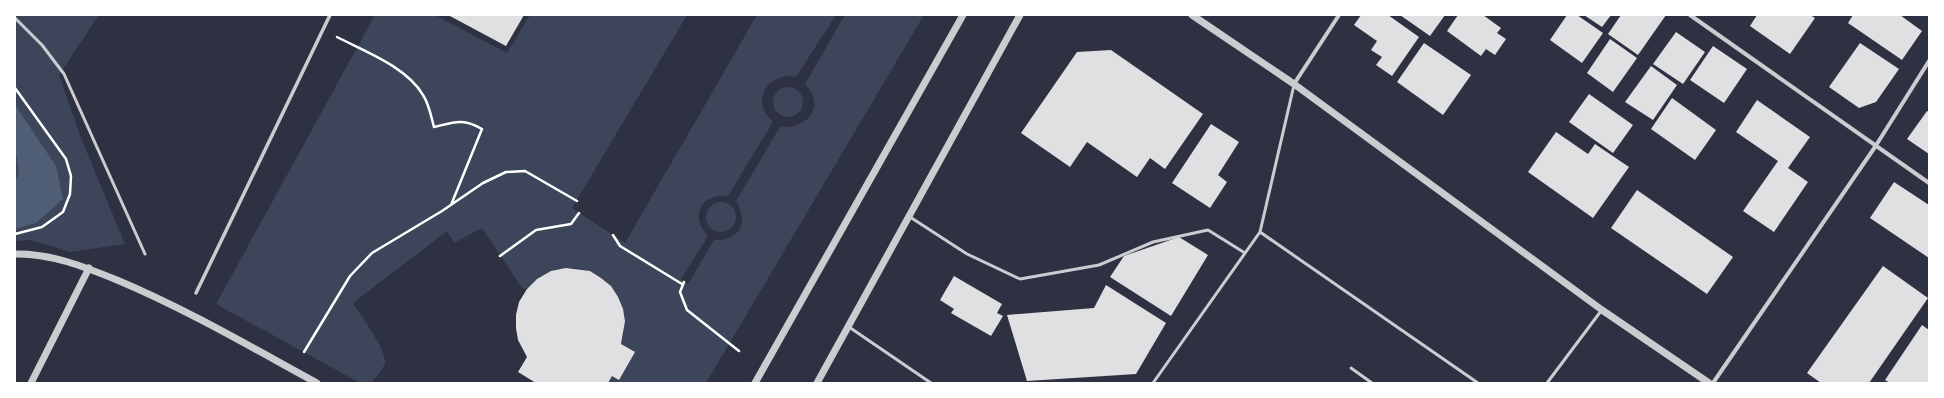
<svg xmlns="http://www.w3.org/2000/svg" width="1944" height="398" font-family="Manrope,sans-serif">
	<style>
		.green { fill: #3c4559 }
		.water { fill: #4f5d75 }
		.building { fill: #e0e0e3 }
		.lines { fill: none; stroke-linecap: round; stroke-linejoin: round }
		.path { stroke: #fff; stroke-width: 2.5 }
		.service { stroke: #caccd0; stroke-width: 3 }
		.pedestrian { stroke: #caccd0; stroke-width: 3.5 }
		.minor { stroke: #caccd0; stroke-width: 4 }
		.tertiary { stroke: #caccd0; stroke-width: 7 }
	</style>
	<rect width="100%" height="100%" fill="#2d3142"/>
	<path class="green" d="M 15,15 L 99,15 L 59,75 L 81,138 L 125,244 L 70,252 L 31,240 L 15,241 Z
		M 375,15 L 435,15 L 507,53 L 530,15 L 687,15 L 572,208 L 625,243 L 757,15 L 836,15 L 796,77 C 776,72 754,91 765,112 C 767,115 770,119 773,122 L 728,196 C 701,194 689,216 708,236 L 681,279 L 688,284 L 714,240 C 740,241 749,222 736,201 L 780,127 C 808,129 826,107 805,84 L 845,15 L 924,15 L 706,383 L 608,383 L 612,376 L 635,352 L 621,344 C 632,308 609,266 568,268 C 558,269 537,284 527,289 L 522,288 L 482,228 L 454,243 L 447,231 L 353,303 C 360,315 387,350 385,363 C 383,370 376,377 371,383 L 360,383 L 216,304 Z
		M773 102a15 15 0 1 1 30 0a15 15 0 1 1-30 0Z
		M706 217a15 15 0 1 1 30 0a15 15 0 1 1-30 0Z"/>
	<path class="water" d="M 15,105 L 56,166 L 63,199 L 36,223 L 15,229 L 15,181 L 19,174 L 15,145 Z"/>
	<path class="building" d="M 448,15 L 524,15 L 506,46 Z
		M 1361,15 L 1388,15 L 1419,37 L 1392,76 L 1376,65 L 1382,57 L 1371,50 L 1377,41 L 1354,25 Z
		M 1400,15 L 1445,15 L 1430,36 Z
		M 1458,15 L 1483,15 L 1501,28 L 1497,33 L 1506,39 L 1495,55 L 1486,49 L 1481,56 L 1447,31 Z
		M 1567,15 L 1577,15 L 1603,33 L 1582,63 L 1550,40 Z
		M 1584,15 L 1611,15 L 1602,27 Z
		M 1621,15 L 1666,15 L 1638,55 L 1608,34 Z
		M 1757,15 L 1810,15 L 1815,18 L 1790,54 L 1750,26 Z
		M 1853,15 L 1900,15 L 1922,31 L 1902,60 L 1848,23 Z
		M 1676,32 L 1705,52 L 1683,84 L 1653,64 Z
		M 1610,39 L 1637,58 L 1613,92 L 1587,73 Z
		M 1424,43 L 1471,75 L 1443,115 L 1397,82 Z
		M 1860,43 L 1899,69 L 1876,102 L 1859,108 L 1829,87 Z
		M 1713,46 L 1747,69 L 1724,103 L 1690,80 Z
		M 1111,50 L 1203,114 L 1165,169 L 1150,158 L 1137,177 L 1087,142 L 1070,167 L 1021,133 L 1077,52 Z
		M 1651,66 L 1677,85 L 1653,120 L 1625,102 Z
		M 1589,94 L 1633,125 L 1613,153 L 1569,122 Z
		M 1672,98 L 1716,130 L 1695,160 L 1651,129 Z
		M 1757,100 L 1810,137 L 1788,168 L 1808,182 L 1774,232 L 1743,211 L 1778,161 L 1736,132 Z
		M 1927,111 L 1929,112 L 1929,154 L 1907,139 Z
		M 1211,124 L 1239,142 L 1218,175 L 1227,182 L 1210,208 L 1172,183 Z
		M 1556,132 L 1588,154 L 1595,144 L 1629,167 L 1593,218 L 1528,172 Z
		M 1894,182 L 1929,205 L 1929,258 L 1870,218 Z
		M 1637,190 L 1733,257 L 1707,294 L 1611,228 Z
		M 1179,237 L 1208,255 L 1171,316 L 1110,277 L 1124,256 Z
		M 1883,266 L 1928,298 L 1869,383 L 1821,383 L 1807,373 Z
		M 566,268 L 590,271 L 601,278 L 611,286 L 618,297 L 623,309 L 625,321 L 621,344 L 635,352 L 619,380 L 612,376 L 608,383 L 536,383 L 518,372 L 527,357 L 518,340 L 516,328 L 516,315 L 519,302 L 527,289 L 537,279 L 551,271 Z
		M 954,276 L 1002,304 L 997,313 L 1003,316 L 991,336 L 951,313 L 954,309 L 940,300 Z
		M 1106,285 L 1166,323 L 1136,374 L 1027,381 L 1007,315 L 1094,308 Z
		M 1922,325 L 1929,330 L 1929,383 L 1890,383 L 1885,380 Z"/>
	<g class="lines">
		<path class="path" d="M 337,37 C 364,51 407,67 423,95 C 429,104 431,116 434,127 C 455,122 463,118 482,129 L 451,205
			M 15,88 L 66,159 L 71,176 L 70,194 L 63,212 L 42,227 L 15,234
			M 613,235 L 620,246 L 682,284
			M 500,256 L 536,230 L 571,224 L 579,213
			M 684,282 L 680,292 L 687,310 L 739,351
			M 304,352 L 350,276 L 372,253 L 442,211 L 483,183 L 506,172 L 525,171 L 577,201"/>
		<path class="service" d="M 15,18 L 42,45 L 64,74 L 145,254
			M 910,217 L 967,254 L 1020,279 L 1099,265 L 1153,242 L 1208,230 L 1245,253
			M 1260,232 L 1478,383
			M 849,327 L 931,383
			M 1351,368 L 1372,383
			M 1153,383 L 1260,232 L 1294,85
			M 1547,383 L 1601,311"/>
		<path class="pedestrian" d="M 196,293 L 330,15"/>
		<path class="minor" d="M 1690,15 L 1929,183
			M 1294,84 L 1339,15
			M 1713,383 L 1875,147 L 1929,61"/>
		<path class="tertiary" d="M 1192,15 L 1294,84 L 1602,310 L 1709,383
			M 15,254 C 50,253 85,267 117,280 C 186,309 251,347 317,383
			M 31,383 L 89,268
			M 755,383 L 963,15
			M 817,383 L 1020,15"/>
	</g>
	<rect width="1944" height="398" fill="none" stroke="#ffffff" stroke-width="32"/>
</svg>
